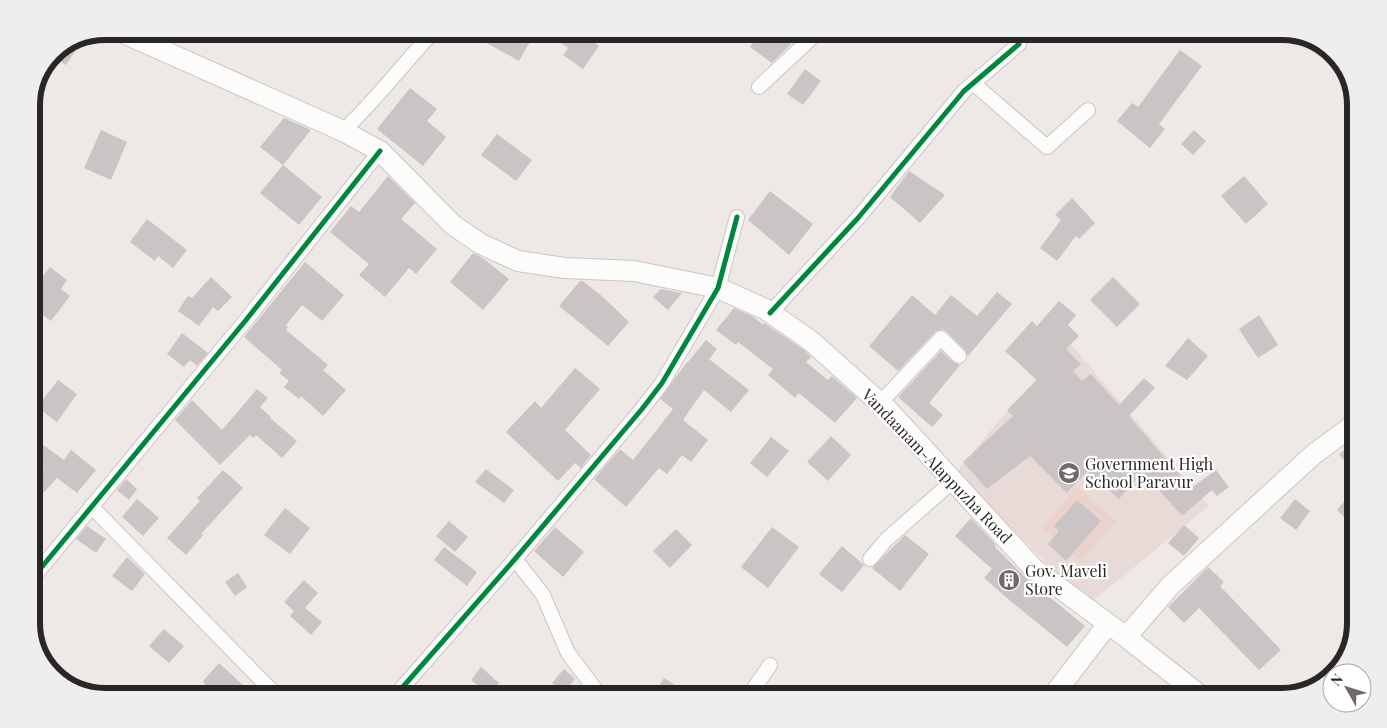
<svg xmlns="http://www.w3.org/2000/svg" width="1387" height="728" font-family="'Playfair Display',serif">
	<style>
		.built { fill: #e7dad7 }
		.green { fill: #ebd2cd }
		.building { fill: #cac5c4 }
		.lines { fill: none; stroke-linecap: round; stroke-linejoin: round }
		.street-casing { stroke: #cbc6c5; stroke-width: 16 }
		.secondary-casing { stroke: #cbc6c5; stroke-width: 22 }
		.street { stroke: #fcfcfb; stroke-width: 14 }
		.secondary { stroke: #fcfcfb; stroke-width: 20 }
		.cycleway-casing { stroke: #fff; stroke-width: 8 }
		.cycleway { stroke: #00873e; stroke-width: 5 }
		.labels { text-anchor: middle; stroke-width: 4.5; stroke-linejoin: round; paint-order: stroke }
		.poi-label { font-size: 16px; fill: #2a2625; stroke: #fff; text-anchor: start }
		.street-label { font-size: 16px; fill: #2a2625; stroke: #fff }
		.rim { fill: none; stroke: #2a2625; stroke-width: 6 }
	</style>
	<rect width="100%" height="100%" fill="#eee8e6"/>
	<path class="built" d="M 1069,342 L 1209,506 L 1089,604 L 958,476 L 958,470 L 998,422 Z"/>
	<path class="green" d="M 1077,487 L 1116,521 L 1081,561 L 1042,528 Z"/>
	<path class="building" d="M 491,31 L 536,31 L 519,61 L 485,42 Z
		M 545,31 L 578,31 L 599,46 L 583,69 L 563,55 L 568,48 Z
		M 762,31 L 775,31 L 791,44 L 772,63 L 750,47 Z
		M 82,41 L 66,65 L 51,56 L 53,53 Z
		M 1180,50 L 1202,66 L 1159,124 L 1165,129 L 1150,148 L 1117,121 L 1132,103 L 1138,107 Z
		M 805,69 L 821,81 L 803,105 L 787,94 Z
		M 410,88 L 437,109 L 427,121 L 446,137 L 423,166 L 377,129 Z
		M 284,118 L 311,130 L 283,165 L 260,147 Z
		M 101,130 L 127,142 L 111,180 L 84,168 Z
		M 1194,130 L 1206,141 L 1193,155 L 1181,144 Z
		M 497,134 L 532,160 L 516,181 L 481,155 Z
		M 283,165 L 322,197 L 299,225 L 260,193 Z
		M 909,171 L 945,195 L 920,223 L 890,197 Z
		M 388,176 L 415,203 L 401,219 L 437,249 L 416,274 L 409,268 L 385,297 L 359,275 L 369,264 L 330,232 L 351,206 L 359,212 Z
		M 1244,176 L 1268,204 L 1246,224 L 1221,196 Z
		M 770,191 L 813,224 L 789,255 L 748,220 Z
		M 1072,198 L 1095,223 L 1079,239 L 1076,236 L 1057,261 L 1040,248 L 1061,220 L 1055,215 Z
		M 147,219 L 187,250 L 173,268 L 158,256 L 155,261 L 130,242 Z
		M 473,253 L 484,259 L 509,279 L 483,310 L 450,282 Z
		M 305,262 L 344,295 L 322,321 L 302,305 L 286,325 L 288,327 L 286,330 L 328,365 L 323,370 L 346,390 L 323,416 L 301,396 L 299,399 L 284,387 L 289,381 L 279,373 L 282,370 L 244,337 Z
		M 50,267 L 67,280 L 61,289 L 70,296 L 51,321 L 31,307 L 31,291 Z
		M 211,277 L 232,297 L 218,311 L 213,307 L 199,326 L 178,311 L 188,296 L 192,298 Z
		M 1113,277 L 1140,304 L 1117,327 L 1090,300 Z
		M 580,281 L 583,281 L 603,297 L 629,322 L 608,346 L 559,306 Z
		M 661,289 L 682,293 L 668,310 L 653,297 Z
		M 997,292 L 1012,304 L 968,356 L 965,350 L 947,332 L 943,329 L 935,332 L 898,371 L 869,346 L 912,295 L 935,315 L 951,295 L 977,316 Z
		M 1059,301 L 1076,315 L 1068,325 L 1079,336 L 1066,349 L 1081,364 L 1073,371 L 1082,381 L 1091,374 L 1119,405 L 1144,378 L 1155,388 L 1129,416 L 1191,488 L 1216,470 L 1229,487 L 1217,496 L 1212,490 L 1182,516 L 1143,472 L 1119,499 L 1087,471 L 1067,493 L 1030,456 L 987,489 L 963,462 L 1013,416 L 1007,410 L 1037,380 L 1005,351 L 1032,321 L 1037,326 Z
		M 734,308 L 754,317 L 763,325 L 764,323 L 804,350 L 811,357 L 806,362 L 828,380 L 832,376 L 857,398 L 835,423 L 799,393 L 795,398 L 768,375 L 773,369 L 738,342 L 736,345 L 716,330 Z
		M 1259,315 L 1278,345 L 1258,358 L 1239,329 Z
		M 182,333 L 208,353 L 197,366 L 190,360 L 184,367 L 167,354 Z
		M 1188,338 L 1208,356 L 1187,380 L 1165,366 Z
		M 706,340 L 717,349 L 709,359 L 749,390 L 731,412 L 704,390 L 683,420 L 708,440 L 691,462 L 682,455 L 667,474 L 659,468 L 626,507 L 594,479 L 620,449 L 633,460 L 673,409 L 660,399 L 687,362 L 688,362 Z
		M 941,351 L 953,362 L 960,365 L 929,403 L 943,415 L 932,427 L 898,397 Z
		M 575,368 L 600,389 L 565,430 L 591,455 L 581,468 L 575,463 L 558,481 L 506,432 L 535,401 L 541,408 Z
		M 58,380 L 77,394 L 57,422 L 37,407 Z
		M 257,389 L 268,398 L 260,407 L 271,417 L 270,418 L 297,441 L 282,458 L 256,435 L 253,438 L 250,435 L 220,465 L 175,420 L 192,400 L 222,430 Z
		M 31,436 L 64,460 L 71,450 L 96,470 L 77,493 L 57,478 L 31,506 L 31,478 L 44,464 L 31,455 Z
		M 831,436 L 851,455 L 828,481 L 807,462 Z
		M 771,437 L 789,451 L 767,477 L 750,463 Z
		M 1356,438 L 1356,472 L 1339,455 Z
		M 486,469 L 514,490 L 504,503 L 475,482 Z
		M 223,470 L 243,488 L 201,534 L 203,535 L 186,555 L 167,538 L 200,501 L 197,498 Z
		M 126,479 L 137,489 L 129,500 L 117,490 Z
		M 1356,487 L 1356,529 L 1337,510 Z
		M 137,499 L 159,518 L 143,536 L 122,517 Z
		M 1295,499 L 1310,511 L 1296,530 L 1280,518 Z
		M 1077,500 L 1101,521 L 1066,561 L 1048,544 L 1059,531 L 1054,526 Z
		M 285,508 L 310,528 L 290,554 L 264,535 Z
		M 971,518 L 996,545 L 995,547 L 1025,577 L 1085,626 L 1067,647 L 1014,604 L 984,578 L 992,569 L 955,536 Z
		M 449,521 L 468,537 L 455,552 L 436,536 Z
		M 1184,525 L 1199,538 L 1184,556 L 1168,543 Z
		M 87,526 L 106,539 L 96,553 L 76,539 Z
		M 555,527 L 584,552 L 563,577 L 534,551 Z
		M 772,527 L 799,547 L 768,588 L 741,567 Z
		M 676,529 L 692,545 L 670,568 L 653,551 Z
		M 905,535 L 929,554 L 900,591 L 872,568 Z
		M 842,546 L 864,565 L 842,592 L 819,574 Z
		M 444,547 L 477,572 L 467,586 L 434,560 Z
		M 127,557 L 145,574 L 132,591 L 112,576 Z
		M 1208,567 L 1224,582 L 1220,586 L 1281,650 L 1259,670 L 1199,608 L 1184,623 L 1168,607 Z
		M 238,573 L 247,587 L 235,596 L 225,582 Z
		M 304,580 L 318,593 L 305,608 L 322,622 L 311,635 L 290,616 L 294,611 L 284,602 Z
		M 164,629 L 184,646 L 169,663 L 149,646 Z
		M 219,663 L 256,697 L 194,697 L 205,684 L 203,681 Z
		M 481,667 L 499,683 L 489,695 L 471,680 Z
		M 564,669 L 575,679 L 564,692 L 552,683 Z
		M 664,678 L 693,697 L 652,697 Z"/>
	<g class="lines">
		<g class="street-casing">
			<path id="street" d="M 973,83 L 1047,147 L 1088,110
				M 759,87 L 819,31
				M 343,131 C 376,100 403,64 434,31
				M 770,313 L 858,218 L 964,91 L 1019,44
				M 880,403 L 941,338 L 959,356
				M 91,506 L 278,697
				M 515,559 L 543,595 L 568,653 L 601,697
				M 870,559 L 886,540 L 954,480
				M 31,580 L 246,320 L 380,151
				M 394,697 L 515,559 L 642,409 L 662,383 L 718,288 L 737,217
				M 748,697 L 770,665"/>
		</g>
		<g class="secondary-casing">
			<path id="secondary" d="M 119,31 L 343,131 L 380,151 L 453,225 L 481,244 L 518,261 L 565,268 L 634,271 L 718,288 L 765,309 L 811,341 L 888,410 L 1034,569 L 1126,637 L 1202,697
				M 1126,637 L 1171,585 L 1314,454 L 1356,423
				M 1052,697 L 1108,624"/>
		</g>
		<use href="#street" class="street"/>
		<use href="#secondary" class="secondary"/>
		<g class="cycleway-casing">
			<path id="cycleway" d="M 770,313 L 858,218 L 964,91 L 1019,44
				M 31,580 L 246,320 L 380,151
				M 394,697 L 515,559 L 642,409 L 662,383 L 718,288 L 737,217"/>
		</g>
		<use href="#cycleway" class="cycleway"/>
	</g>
	<defs>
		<g id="school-disc" transform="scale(1.125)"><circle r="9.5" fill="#6f6a69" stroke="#fff"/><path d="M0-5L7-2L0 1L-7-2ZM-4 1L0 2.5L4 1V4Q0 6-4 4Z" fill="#fff"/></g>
		<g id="building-disc" transform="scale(1.125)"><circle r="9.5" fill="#6f6a69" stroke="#fff"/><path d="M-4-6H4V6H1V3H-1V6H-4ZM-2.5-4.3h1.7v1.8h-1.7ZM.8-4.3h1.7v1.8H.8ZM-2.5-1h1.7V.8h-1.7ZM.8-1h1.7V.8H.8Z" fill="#fff"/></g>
	</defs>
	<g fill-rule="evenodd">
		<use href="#school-disc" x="1069" y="473"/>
		<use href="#building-disc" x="1009" y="580"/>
	</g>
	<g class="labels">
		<g class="poi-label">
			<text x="1085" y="470">Government High<tspan x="1085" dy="18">School Paravur</tspan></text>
			<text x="1025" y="577">Gov. Maveli<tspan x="1025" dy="18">Store</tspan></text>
		</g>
		<g class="street-label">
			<text transform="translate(937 466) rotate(46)" y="6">Vandaanam-Alappuzha Road</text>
		</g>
	</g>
	<path d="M0 0H1387V728H0ZM105 40H1282A65 65 0 0 1 1347 105V623A65 65 0 0 1 1282 688H105A65 65 0 0 1 40 623V105A65 65 0 0 1 105 40Z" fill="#eee" fill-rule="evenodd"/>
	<path class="rim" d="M105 40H1282A65 65 0 0 1 1347 105V623A65 65 0 0 1 1282 688H105A65 65 0 0 1 40 623V105A65 65 0 0 1 105 40Z"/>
	<g transform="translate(1347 688) rotate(309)"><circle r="24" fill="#ffffff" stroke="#aaa8a8"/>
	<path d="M0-4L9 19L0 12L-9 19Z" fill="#6f6a69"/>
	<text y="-8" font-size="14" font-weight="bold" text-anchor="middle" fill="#2a2625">N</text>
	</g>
</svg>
